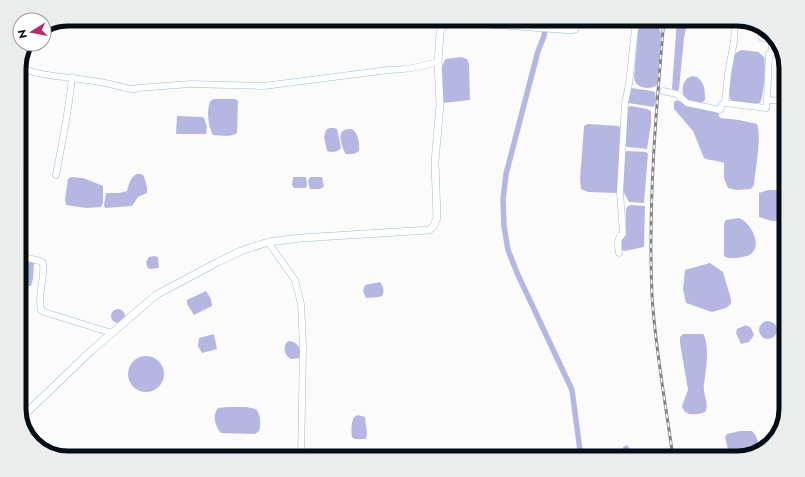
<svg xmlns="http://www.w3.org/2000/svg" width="805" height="477" font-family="Jost,sans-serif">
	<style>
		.water { fill: #b5b7e2 }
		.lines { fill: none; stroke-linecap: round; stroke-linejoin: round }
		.canal { stroke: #b5b7e2; stroke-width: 5.5 }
		.minor-casing { stroke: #9ebdd0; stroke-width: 7 }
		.tertiary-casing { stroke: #9ebdd0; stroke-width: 8 }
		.minor { stroke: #fff; stroke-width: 6 }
		.tertiary { stroke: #fff; stroke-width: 7 }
		.rail-casing { stroke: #7f8487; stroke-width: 3 }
		.rail { stroke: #fff; stroke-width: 1.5; stroke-dasharray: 4.5; stroke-linecap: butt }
		.rim { fill: none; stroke: #040e14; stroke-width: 5 }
	</style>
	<rect width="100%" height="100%" fill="#fbfbfb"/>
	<path class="water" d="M 677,19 L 688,19 L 684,38 L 679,89 L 678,91 L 674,91 L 672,88 Z
		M 643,24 L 658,26 L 661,33 L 657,84 L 656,86 C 647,90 636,88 634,78 L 638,31 L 640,25 Z
		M 742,50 L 758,52 L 764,57 C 766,65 764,95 760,103 C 752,103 737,105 730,99 C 728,90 730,62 734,55 C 737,52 739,51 742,50 Z
		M 461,57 L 467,59 L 469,64 L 470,100 L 443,103 C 442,90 437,69 446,59 Z
		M 692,76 L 697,77 C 705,83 705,91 705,100 L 702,103 L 686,100 C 680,92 682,79 692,76 Z
		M 631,88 L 652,91 L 655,92 L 656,99 L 654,107 L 628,103 L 627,100 L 629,90 Z
		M 215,99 L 235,99 L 238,101 L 237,133 C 229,138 222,135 213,135 C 208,127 206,108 211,100 Z
		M 677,100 L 684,104 L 718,112 L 720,118 L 739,120 L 757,124 C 762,138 755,170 754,185 L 751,189 L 736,190 L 728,188 L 724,178 L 724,163 C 717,160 711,161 704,158 L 693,131 L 674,109 L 674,102 Z
		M 631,106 L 647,109 L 651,111 L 651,124 L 647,149 L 628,147 L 625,146 L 626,112 L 628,107 Z
		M 177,116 L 202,117 L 204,118 L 207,127 L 206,134 L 176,134 Z
		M 589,124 L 618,126 L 621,128 L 617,193 L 588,192 L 581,189 L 580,179 L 584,127 L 585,125 Z
		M 329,128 L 334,128 L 337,129 L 341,148 C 338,152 332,153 327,151 L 324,137 L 326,130 Z
		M 352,129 C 358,133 360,143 359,151 L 354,154 L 346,154 C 343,150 338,136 342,132 C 344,129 349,129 352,129 Z
		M 627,151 L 646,152 L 648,154 L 644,203 L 629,202 L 623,191 L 625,153 Z
		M 137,174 L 141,174 L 144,176 L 147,187 L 147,193 L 138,197 L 132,206 L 105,208 L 104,205 L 106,193 L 119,193 L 127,191 C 129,185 130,177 137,174 Z
		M 71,177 L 83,178 L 103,186 L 103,203 L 101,207 L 86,208 L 66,205 L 65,199 L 68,179 Z
		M 293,177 L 306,177 L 307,184 L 306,188 L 294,188 L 292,185 Z
		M 310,177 L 322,177 L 324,187 L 319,189 L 310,189 L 308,181 Z
		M 768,190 L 786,190 L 786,221 L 772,221 L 759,217 L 759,193 Z
		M 631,205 L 645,206 L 644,247 L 624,251 L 622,250 L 622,238 L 626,231 L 626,209 L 628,206 Z
		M 739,218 C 750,222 763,244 751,254 C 747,257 741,257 736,258 C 731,258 728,259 724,256 L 724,224 L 726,220 Z
		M 154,256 L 158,257 L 159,268 L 150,269 L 147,267 L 146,262 L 149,257 Z
		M 19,257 L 34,263 L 33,279 L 31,286 L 19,286 Z
		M 710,263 L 723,272 L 731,299 L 731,304 L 726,308 L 712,312 L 686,303 L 683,289 L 685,270 Z
		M 380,282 C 383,285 385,292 382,296 L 379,297 L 366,298 L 363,291 L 365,285 Z
		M 19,289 L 23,291 C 27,299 25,307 21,315 L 19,315 Z
		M 206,291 L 211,299 L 212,306 L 194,315 L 187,304 L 187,300 Z
		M111 316a7 7 0 1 1 14 0a7 7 0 1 1-14 0Z
		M759 330a9 9 0 1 1 18 0a9 9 0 1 1-18 0Z
		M 746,325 L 751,328 L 754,335 L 749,342 L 741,344 L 736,333 L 737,329 Z
		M 214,334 L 217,349 L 202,353 L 198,346 L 199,338 Z
		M 683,334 L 703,334 C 710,343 706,372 704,384 C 702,393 710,404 705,412 C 696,415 685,417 682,406 L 688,390 L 680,343 L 680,337 Z
		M 289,341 C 298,342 299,347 301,354 L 299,358 L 291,359 C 285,356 283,349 286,343 Z
		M128 374a18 18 0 1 1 36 0a18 18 0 1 1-36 0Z
		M 227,407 L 246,407 L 256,409 C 261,415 261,424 259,431 L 255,434 L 221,433 C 215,426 212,416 218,408 Z
		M 358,415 L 365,417 L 367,434 L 366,439 L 355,439 L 352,437 C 351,430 351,423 354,417 Z
		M 740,431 L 752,431 L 756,436 L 761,451 L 737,458 L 730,458 L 725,437 L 727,434 Z
		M 627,445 L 631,450 L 634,458 L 622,458 L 623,447 Z"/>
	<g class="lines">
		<path class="canal" d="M 547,19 L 544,36 L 538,51 L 506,174 L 503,200 L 504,226 L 508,250 L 518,275 L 572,390 L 581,458"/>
		<g class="minor-casing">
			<path id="minor" d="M 524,27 L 524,19
				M 762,27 L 762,38 L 772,40 L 772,54 L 769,54 L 767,100 L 786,101
				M 19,67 C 43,78 79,77 105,83 C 113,84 132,92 138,88 L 190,84 L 264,86 L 388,70 C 406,70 421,67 438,62
				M 663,91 L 677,94 L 687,103 L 720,110 L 722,104 L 725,103 L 766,108 L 767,100
				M 725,103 L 728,74 L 734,41 L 735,19
				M 56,175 C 62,143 69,110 72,77
				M 268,242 L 295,280 L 301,304 L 303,346 L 301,458
				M 619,253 C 618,246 616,239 623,234 L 620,192 L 625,103 L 629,84 L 636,19
				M 19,256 L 40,261 L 43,263 C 45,278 37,295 41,310 L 44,312 L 112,333"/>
		</g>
		<g class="tertiary-casing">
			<path id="tertiary" d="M 21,418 L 92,350 L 156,295 L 218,262 L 241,251 L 268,242 L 301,238 L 429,230 L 433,227 L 437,218 L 435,162 L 440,104 L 438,62 L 440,33 L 443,26 L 450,23 L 477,23 L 572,30 L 575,29 L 578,19"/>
		</g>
		<use href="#minor" class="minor"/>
		<use href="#tertiary" class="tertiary"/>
		<g class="rail-casing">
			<path id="rail" d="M 664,19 C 656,111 648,203 652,295 C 655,348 666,405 673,458"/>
		</g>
		<use href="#rail" class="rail"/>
	</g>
	<path d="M0 0H805V477H0ZM68 26H737A42 42 0 0 1 779 68V409A42 42 0 0 1 737 451H68A42 42 0 0 1 26 409V68A42 42 0 0 1 68 26Z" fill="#ebecec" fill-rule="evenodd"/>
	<path class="rim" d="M68 26H737A42 42 0 0 1 779 68V409A42 42 0 0 1 737 451H68A42 42 0 0 1 26 409V68A42 42 0 0 1 68 26Z"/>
	<g transform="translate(32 32) rotate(259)"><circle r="19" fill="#ffffff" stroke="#9b9fa1"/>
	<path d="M0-3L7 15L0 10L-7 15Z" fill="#b52d6e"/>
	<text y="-6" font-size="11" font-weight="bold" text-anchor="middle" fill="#040e14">N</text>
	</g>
</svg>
